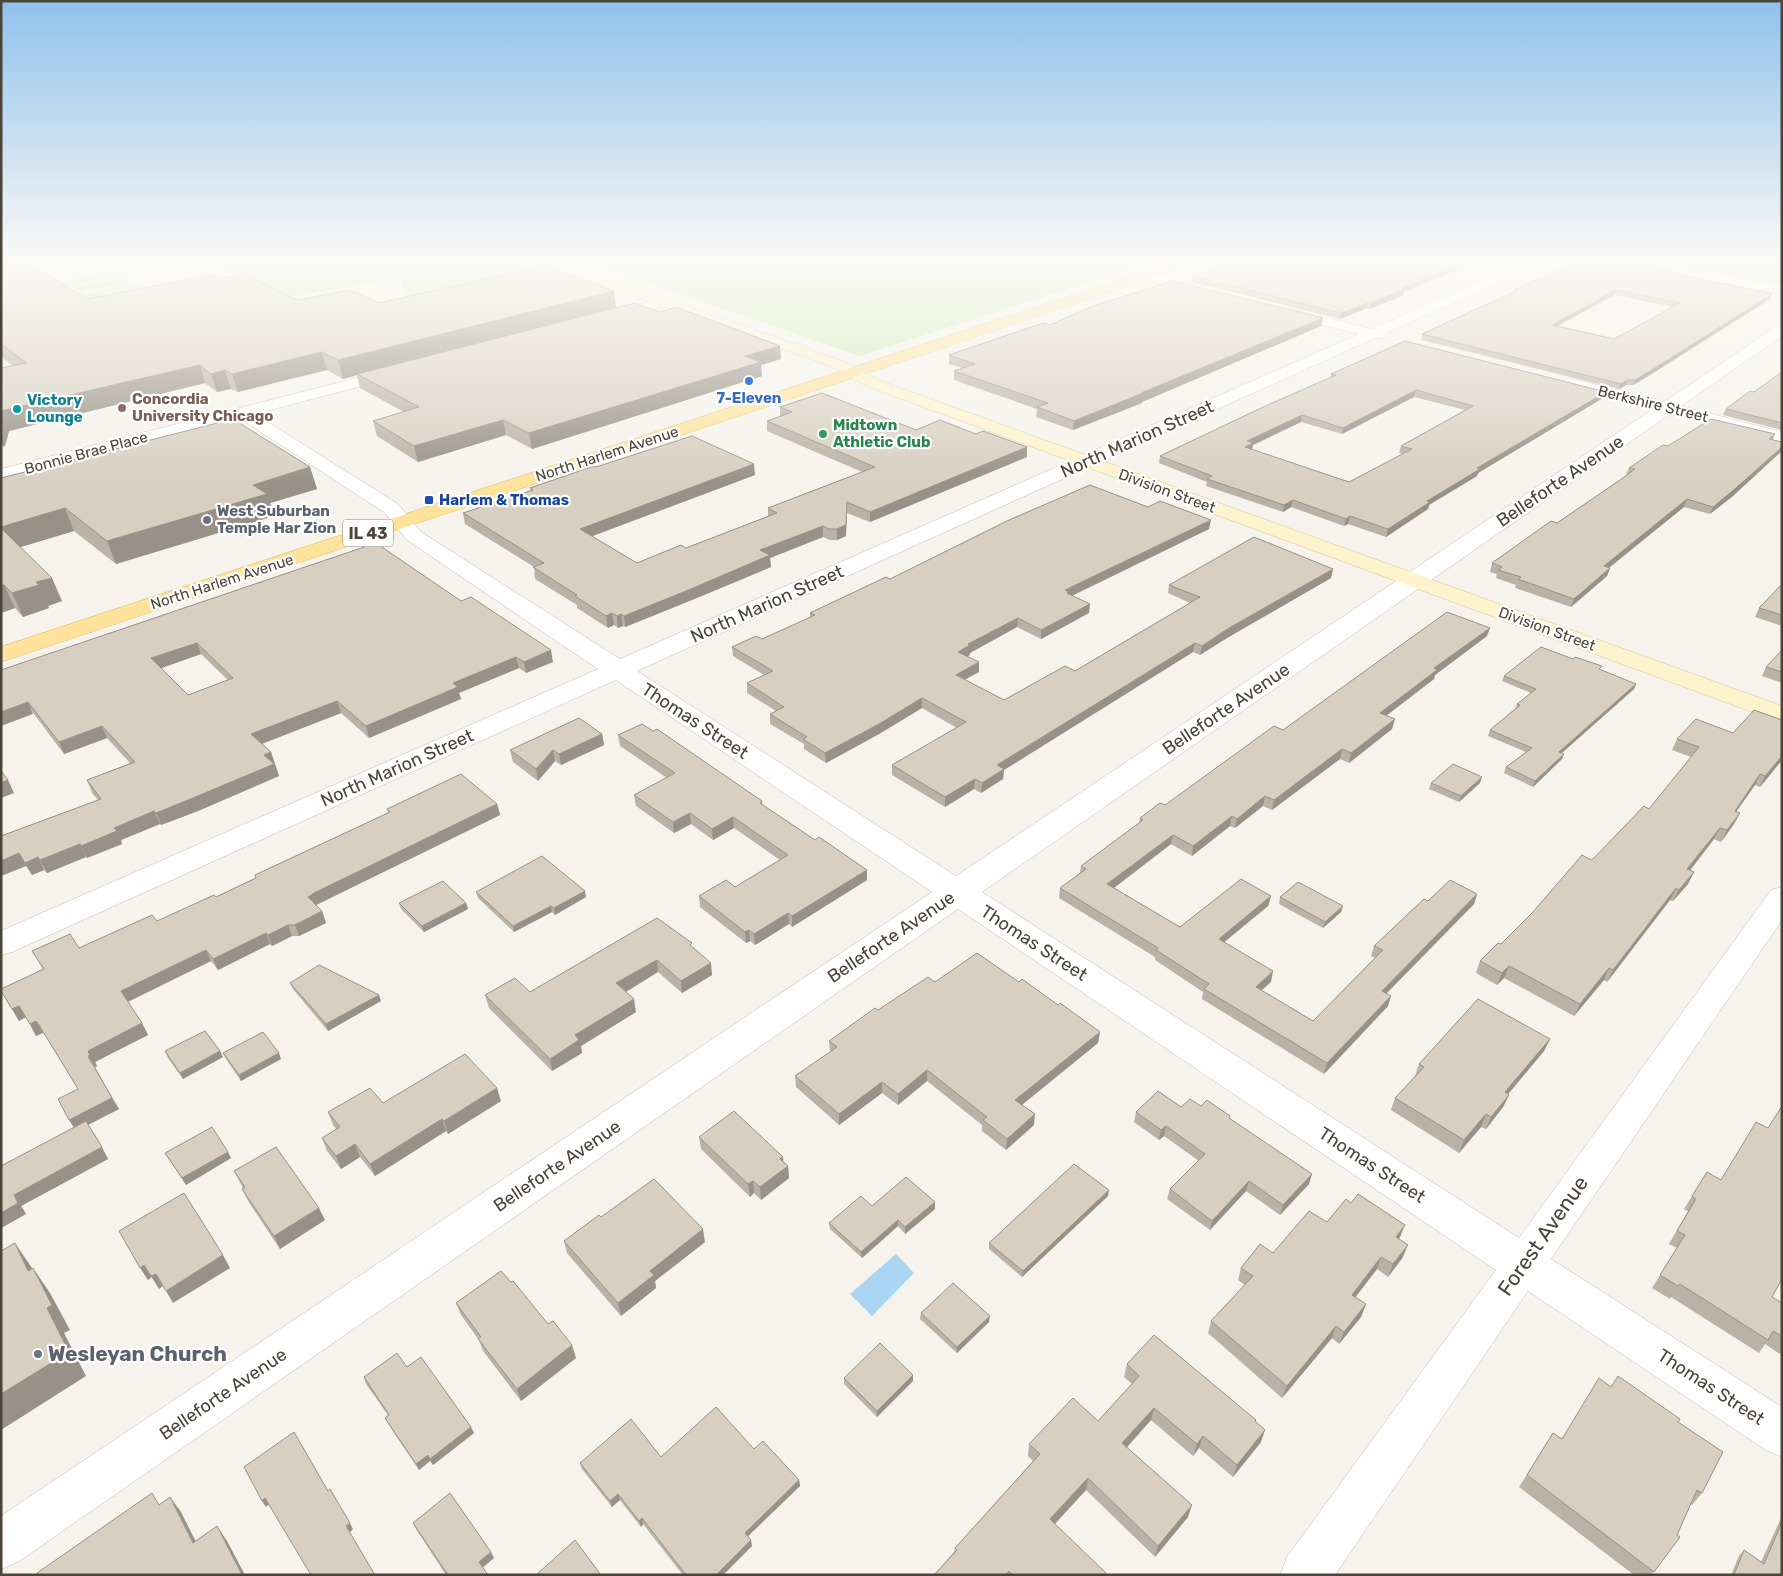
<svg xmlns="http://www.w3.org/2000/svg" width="1783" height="1576" font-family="Rubik,sans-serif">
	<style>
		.green { fill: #d2eab5 }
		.water { fill: #a9d4f2 }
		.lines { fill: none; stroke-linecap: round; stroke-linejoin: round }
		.street-casing { stroke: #c2bbae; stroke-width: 1 }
		.secondary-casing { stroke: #d6c79b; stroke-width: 1 }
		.primary-casing { stroke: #e6c16a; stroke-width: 1 }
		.street { fill: #fff; fill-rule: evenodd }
		.secondary { fill: #fff3cd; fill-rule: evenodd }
		.primary { fill: #ffe39c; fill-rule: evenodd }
		.wall { fill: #bab2a6; fill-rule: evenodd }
		.shaded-wall { fill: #979187 }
		.building { fill: #d8cfc1; stroke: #979187; fill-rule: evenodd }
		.shop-dot { fill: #3f7fe0; stroke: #fff; stroke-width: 2 }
		.education-dot { fill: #8d6e63; stroke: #fff; stroke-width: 2 }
		.culture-dot { fill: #0f9aa8; stroke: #fff; stroke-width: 2 }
		.leisure-dot { fill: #2e9e5b; stroke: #fff; stroke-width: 2 }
		.transit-dot { fill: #1a4fb4; stroke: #fff; stroke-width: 2 }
		.worship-dot { fill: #6b7280; stroke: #fff; stroke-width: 2 }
		.labels { text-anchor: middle; stroke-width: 4.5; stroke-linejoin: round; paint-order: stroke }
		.far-shop-label { font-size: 15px; font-weight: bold; fill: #366cbe; stroke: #fff }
		.far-education-label { font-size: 15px; font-weight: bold; fill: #785e54; stroke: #fff; text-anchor: start }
		.far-culture-label { font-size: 15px; font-weight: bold; fill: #0d838f; stroke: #fff; text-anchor: start }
		.far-street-label { font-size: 15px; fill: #4b4439; stroke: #fff }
		.far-leisure-label { font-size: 15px; font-weight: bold; fill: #27864d; stroke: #fff; text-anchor: start }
		.far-transit-label { font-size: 15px; font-weight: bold; fill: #164399; stroke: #fff; text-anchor: start }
		.far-worship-label { font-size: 15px; font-weight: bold; fill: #5b616d; stroke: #fff; text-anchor: start }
		.shield { fill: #fff; stroke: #817c74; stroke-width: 1 }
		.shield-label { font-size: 16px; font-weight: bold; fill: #4b4439 }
		.street-label { font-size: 18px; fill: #4b4439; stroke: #fff }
		.near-street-label { font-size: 21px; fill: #4b4439; stroke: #fff }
		.near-worship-label { font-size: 21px; font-weight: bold; fill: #5b616d; stroke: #fff; text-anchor: start }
	</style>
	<rect width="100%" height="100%" fill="#f6f3ec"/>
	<path class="green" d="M 209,263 L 514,263 L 532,270 L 413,300 L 404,291 L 402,282 L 414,269 L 381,281 L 282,298 Z
		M 591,263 L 1147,263 L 860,356 Z
		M 1659,263 L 1782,263 L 1782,287 Z
		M 112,272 L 120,276 L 69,286 L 62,281 Z
		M 123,278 L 131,282 L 80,292 L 72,287 Z
		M 134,284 L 142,288 L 91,299 L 83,294 Z"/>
	<path class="water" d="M 896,1254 L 914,1273 L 872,1316 L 850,1294 Z"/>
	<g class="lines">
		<g class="street-casing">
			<path id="street" d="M 1521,263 L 1538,263 L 1536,266 L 1386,333 L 1385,338 L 1375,338 L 637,671 L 956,876 L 1653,409 L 1564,386 L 1562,383 L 1564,380 L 1570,378 L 1664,402 L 1777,326 L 1782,325 L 1782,336 L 1681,406 L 1782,432 L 1782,442 L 1670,414 L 982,892 L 1519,1238 L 1771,890 L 1782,887 L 1782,920 L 1551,1259 L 1782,1407 L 1782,1457 L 1766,1450 L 1528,1291 L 1335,1575 L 1280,1575 L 1287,1557 L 1496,1270 L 958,909 L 18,1562 L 1,1569 L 1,1516 L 932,892 L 616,680 L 12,952 L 1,955 L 1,931 L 598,669 L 407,540 L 384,512 L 239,418 L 1,481 L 1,469 L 388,370 L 400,370 L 402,373 L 400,376 L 255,414 L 398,504 L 421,532 L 620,659 L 1359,334 L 1281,315 L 1279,312 L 1281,309 L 1286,308 L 1372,329 Z
				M 1635,263 L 1662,263 L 1782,286 L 1782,294 L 1641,267 Z
				M 1145,272 L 1211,288 L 1213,291 L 1206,295 L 1140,279 L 1138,276 L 1140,273 Z
				M 663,298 L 668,299 L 670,302 L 668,305 L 610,320 L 605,319 L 603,316 L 605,313 Z"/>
		</g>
		<g class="secondary-casing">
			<path id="secondary" d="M 547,263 L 566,263 L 840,360 L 881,381 L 1782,706 L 1782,723 L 869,387 L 830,366 L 549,266 Z"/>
		</g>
		<g class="primary-casing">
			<path id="primary" d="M 1171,263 L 1190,263 L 1188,266 L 1,662 L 1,647 Z"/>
		</g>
		<use href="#street" class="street"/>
		<use href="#secondary" class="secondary"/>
		<use href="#primary" class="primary"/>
	</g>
	<path class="wall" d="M 1,263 L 88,299 L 225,278 L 297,300 L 379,303 L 614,291 L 616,307 L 781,359 L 761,365 L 762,376 L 532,449 L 506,435 L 418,462 L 377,436 L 373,421 L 404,412 L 360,388 L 357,375 L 343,379 L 327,370 L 238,392 L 231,389 L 217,392 L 205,383 L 9,431 L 5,446 L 1,447 L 1,368 L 13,366 L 1,357 Z
		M 1675,274 L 1770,299 L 1653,373 L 1633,385 L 1626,385 L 1619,389 L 1421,340 L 1422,334 L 1513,293 L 1514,290 ZM 1614,295 L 1673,307 L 1614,339 L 1557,326 Z
		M 1193,276 L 1404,292 L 1404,295 L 1370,309 L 1367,308 L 1340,319 L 1192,282 Z
		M 1050,325 L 1321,326 L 1142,402 L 1142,403 L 1073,430 L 1036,417 L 1037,409 L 954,380 L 954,371 L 962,368 L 949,364 L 949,355 Z
		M 1782,372 L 1782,430 L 1723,415 L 1726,409 L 1754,392 Z
		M 1331,374 L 1603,398 L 1478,473 L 1477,476 L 1429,505 L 1428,509 L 1386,537 L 1348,524 L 1344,526 L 1291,507 L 1283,512 L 1206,486 L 1207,482 L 1159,463 L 1160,456 L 1330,378 ZM 1414,397 L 1465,410 L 1401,446 L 1399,453 L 1403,454 L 1349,482 L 1252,450 L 1253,445 L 1301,422 L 1342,434 Z
		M 780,407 L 916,430 L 1027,457 L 870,522 L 847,513 L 846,536 L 837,540 L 830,540 L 823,537 L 770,558 L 771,567 L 692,600 L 625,627 L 623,626 L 618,628 L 614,625 L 608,628 L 577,608 L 577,605 L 535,579 L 534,567 L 465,524 L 463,513 L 531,490 L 530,488 L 596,467 L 755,475 L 592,536 L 637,563 L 686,548 L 768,516 L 768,508 L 862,472 L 767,431 L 767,421 L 780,417 Z
		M 1775,434 L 1773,440 L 1733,496 L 1710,514 L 1684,507 L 1609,568 L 1610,568 L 1607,576 L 1571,607 L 1515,588 L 1516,585 L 1496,578 L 1497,574 L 1490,572 L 1492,563 L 1557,523 L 1627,475 L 1626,475 L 1629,468 L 1668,446 Z
		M 310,467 L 317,489 L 270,503 L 274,516 L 116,564 L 74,531 L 20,547 L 62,601 L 48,606 L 49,608 L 23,617 L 15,608 L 1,613 L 1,478 Z
		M 1148,507 L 1209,529 L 1072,596 L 1089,613 L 1041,639 L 1017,627 L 970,653 L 970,655 L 967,656 L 979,672 L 964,680 L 1004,700 L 1075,671 L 1190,603 L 1168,593 L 1169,585 L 1331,578 L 1227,638 L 1200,655 L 1193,652 L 1004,770 L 1003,779 L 981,793 L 974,789 L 945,807 L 892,775 L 892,765 L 957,728 L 922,708 L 879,734 L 826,763 L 804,749 L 804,744 L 770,724 L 770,714 L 776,711 L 747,693 L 747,683 L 764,675 L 733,656 L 732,647 L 762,639 L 810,618 L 810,613 L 890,579 Z
		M 1782,584 L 1782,626 L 1755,617 L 1759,608 Z
		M 461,601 L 553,662 L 526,673 L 519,668 L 459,693 L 461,699 L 369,738 L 341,713 L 262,744 L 271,752 L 279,776 L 198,811 L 161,825 L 160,824 L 121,840 L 122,844 L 87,858 L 86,857 L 47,873 L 44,870 L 32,875 L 26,866 L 1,876 L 1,836 L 98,800 L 92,793 L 87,780 L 130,763 L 107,738 L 64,754 L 1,670 ZM 201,654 L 228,680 L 188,695 L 161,668 Z
		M 1487,636 L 1435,675 L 1434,679 L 1386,716 L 1395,719 L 1392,729 L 1349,763 L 1340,759 L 1272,810 L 1263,806 L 1235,828 L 1230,826 L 1192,856 L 1171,844 L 1114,888 L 1180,927 L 1271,896 L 1268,906 L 1224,942 L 1271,982 L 1261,990 L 1313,1021 L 1375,958 L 1371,956 L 1374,946 L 1428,901 L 1477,894 L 1474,904 L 1387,993 L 1388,1006 L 1324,1074 L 1202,999 L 1203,992 L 1155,960 L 1155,957 L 1059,898 L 1060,888 L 1080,873 L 1081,866 L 1139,823 L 1140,818 L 1165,805 L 1283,730 Z
		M 1782,650 L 1782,683 L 1762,676 L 1766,667 Z
		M 1600,670 L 1636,684 L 1634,689 L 1562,753 L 1562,759 L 1533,787 L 1504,773 L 1506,767 L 1526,752 L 1488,736 L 1490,730 L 1515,709 L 1517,704 L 1531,693 L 1502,681 L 1504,676 Z
		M 1782,720 L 1782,760 L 1760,787 L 1755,785 L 1736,811 L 1740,813 L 1734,824 L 1721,842 L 1714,839 L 1690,870 L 1694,872 L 1688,884 L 1673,901 L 1670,900 L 1607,982 L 1604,980 L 1574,1016 L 1504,978 L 1497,985 L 1476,973 L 1480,961 L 1501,944 L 1591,860 L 1594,858 L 1649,809 L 1691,757 L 1672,750 L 1677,739 L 1733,733 Z
		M 602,734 L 604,745 L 561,765 L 555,761 L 538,781 L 513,762 L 510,750 Z
		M 618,735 L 762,801 L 763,805 L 815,840 L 867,870 L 867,880 L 792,927 L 789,924 L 755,945 L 750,941 L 746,943 L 700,907 L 699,896 L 735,887 L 780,860 L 734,828 L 713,840 L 691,824 L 674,833 L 636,806 L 634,795 L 667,778 L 620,746 Z
		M 1431,783 L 1480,783 L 1459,802 L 1429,789 Z
		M 497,804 L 500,815 L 316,905 L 322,911 L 326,923 L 299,936 L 292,936 L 272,946 L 270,944 L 218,970 L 211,961 L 128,1002 L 142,1023 L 148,1035 L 95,1062 L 97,1066 L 95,1067 L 119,1109 L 88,1125 L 108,1159 L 21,1206 L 26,1214 L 1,1228 L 74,1127 L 78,1089 L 46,1036 L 43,1033 L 36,1036 L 26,1017 L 19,1021 L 1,991 L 43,969 L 32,951 L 79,948 L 157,921 L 216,897 L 256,878 L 255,875 L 388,813 L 387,809 Z
		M 476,892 L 586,897 L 555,915 L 552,912 L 514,932 L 478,898 Z
		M 1280,897 L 1341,912 L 1323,928 L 1279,904 Z
		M 399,903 L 466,903 L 468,909 L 424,932 L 401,909 Z
		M 693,947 L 712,975 L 682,993 L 658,972 L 626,992 L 636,1012 L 581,1046 L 582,1053 L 552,1071 L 489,1008 L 485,995 L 530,992 Z
		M 935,982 L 1098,1043 L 1022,1105 L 1034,1125 L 1006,1150 L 982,1131 L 982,1125 L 927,1081 L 898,1105 L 882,1093 L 839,1125 L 796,1087 L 795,1076 L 830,1052 L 829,1041 L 878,1010 Z
		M 290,983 L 381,1001 L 328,1031 L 293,989 Z
		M 1550,1039 L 1544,1051 L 1508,1094 L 1509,1095 L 1503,1107 L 1486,1129 L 1481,1127 L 1459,1153 L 1391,1110 L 1395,1098 L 1415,1076 L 1419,1064 Z
		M 165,1051 L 220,1051 L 223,1057 L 183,1079 L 168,1058 Z
		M 223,1053 L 281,1059 L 241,1081 L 226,1059 Z
		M 501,1101 L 448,1134 L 446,1131 L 375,1176 L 360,1157 L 341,1169 L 327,1151 L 322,1138 L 336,1129 L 333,1125 L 328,1112 L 383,1103 Z
		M 1201,1106 L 1230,1116 L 1230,1118 L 1309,1184 L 1280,1215 L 1246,1191 L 1210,1230 L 1167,1199 L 1170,1189 L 1199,1161 L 1164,1136 L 1159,1140 L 1134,1122 L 1136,1112 L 1181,1107 Z
		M 699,1137 L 784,1162 L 788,1166 L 789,1178 L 761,1200 L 754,1193 L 750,1197 L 701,1149 Z
		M 165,1153 L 231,1158 L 186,1185 Z
		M 234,1171 L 325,1220 L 280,1249 L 248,1201 L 242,1189 L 243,1188 Z
		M 1707,1172 L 1772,1297 L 1782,1303 L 1782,1351 L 1780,1354 L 1765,1344 L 1759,1353 L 1671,1297 L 1670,1299 L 1652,1288 L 1677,1248 L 1669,1244 L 1688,1211 L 1684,1209 Z
		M 1108,1196 L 1022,1277 L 989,1249 L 989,1243 Z
		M 872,1206 L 935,1209 L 905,1234 L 898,1226 L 862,1258 L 830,1229 L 829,1223 Z
		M 1327,1222 L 1400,1237 L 1399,1239 L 1403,1257 L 1388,1277 L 1377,1269 L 1355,1297 L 1366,1304 L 1361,1317 L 1339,1344 L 1332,1338 L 1282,1398 L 1208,1333 L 1211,1321 L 1245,1285 L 1238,1280 L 1241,1268 L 1273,1253 Z
		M 564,1241 L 705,1242 L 655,1281 L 656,1288 L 621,1316 L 567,1253 Z
		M 456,1303 L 576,1358 L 521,1401 L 483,1351 L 479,1340 L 461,1315 Z
		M 921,1313 L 989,1322 L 957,1353 L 920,1319 Z
		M 1127,1364 L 1255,1422 L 1261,1442 L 1233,1477 L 1199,1448 L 1193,1456 L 1151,1420 L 1127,1447 L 1188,1517 L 1155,1557 L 1086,1490 L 1055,1524 L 1106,1575 L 934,1575 L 954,1552 L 955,1548 L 1033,1461 L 1028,1456 L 1029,1444 L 1098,1421 L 1132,1384 L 1124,1377 Z
		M 407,1367 L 471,1427 L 474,1433 L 433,1465 L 430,1461 L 419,1470 L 388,1424 L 385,1418 L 388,1415 L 366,1384 L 364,1377 Z
		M 844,1378 L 913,1381 L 877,1417 L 844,1384 Z
		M 1611,1387 L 1678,1422 L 1702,1493 L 1692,1505 L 1691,1504 L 1677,1535 L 1680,1537 L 1651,1575 L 1634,1575 L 1519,1487 L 1553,1433 L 1561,1439 Z
		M 754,1449 L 799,1480 L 800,1486 L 748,1536 L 752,1546 L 723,1575 L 683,1575 L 643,1524 L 641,1527 L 620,1500 L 612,1507 L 582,1469 L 580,1463 Z
		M 1782,1516 L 1782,1575 L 1731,1575 L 1739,1556 L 1744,1550 L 1761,1562 Z
		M 413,1523 L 494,1558 L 483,1567 L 488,1575 L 446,1575 L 416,1529 Z"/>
	<path class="shaded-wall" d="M 1464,263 L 1475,263 L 1404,292 L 1404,295 L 1370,309 L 1371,303 L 1402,288 Z
		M 1616,290 L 1614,295 L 1550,330 L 1552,325 Z
		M 614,291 L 616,308 L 357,374 L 357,375 L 343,379 L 338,360 Z
		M 1772,294 L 1770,299 L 1653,373 L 1633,385 L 1635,380 Z
		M 1368,303 L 1367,308 L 1340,319 L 1341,313 Z
		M 1323,318 L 1321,326 L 1142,402 L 1142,403 L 1073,430 L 1074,421 Z
		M 780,346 L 781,359 L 761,365 L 762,376 L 532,449 L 529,433 L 745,356 Z
		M 322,352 L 327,370 L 238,392 L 232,374 Z
		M 200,365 L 205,383 L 9,431 L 5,446 L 1,447 L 1,411 Z
		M 225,370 L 231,389 L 217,392 L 211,374 Z
		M 1628,380 L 1626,385 L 1619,389 L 1621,384 Z
		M 1416,390 L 1414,397 L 1342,434 L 1343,428 Z
		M 1606,392 L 1603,398 L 1478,473 L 1477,476 L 1429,505 L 1428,509 L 1386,537 L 1388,529 L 1427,501 L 1477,468 Z
		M 1302,415 L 1301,422 L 1253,445 L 1252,450 L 1244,454 L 1247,441 Z
		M 503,420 L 506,435 L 418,462 L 414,446 Z
		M 1027,447 L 1027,457 L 870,522 L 870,512 Z
		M 1782,447 L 1782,451 L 1733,496 L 1710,514 L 1713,507 Z
		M 754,464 L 755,475 L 582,540 L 580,529 Z
		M 310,467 L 317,489 L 270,503 L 274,516 L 116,564 L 107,541 L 253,485 Z
		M 1687,499 L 1684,507 L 1601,574 L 1604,566 Z
		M 1293,500 L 1291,507 L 1283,512 L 1284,505 Z
		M 847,502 L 846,536 L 837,540 L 837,529 Z
		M 65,508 L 74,531 L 11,550 L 1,529 L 1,527 Z
		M 1350,516 L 1348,524 L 1344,526 L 1346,519 Z
		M 1211,520 L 1209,529 L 1069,597 L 1065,590 Z
		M 823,526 L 823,537 L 770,558 L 771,567 L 692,600 L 625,627 L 624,616 L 760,550 Z
		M 1610,568 L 1607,576 L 1571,607 L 1574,599 Z
		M 1333,569 L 1331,578 L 1227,638 L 1200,655 L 1202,646 L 1229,628 Z
		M 52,578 L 62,601 L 48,606 L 49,608 L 23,617 L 12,593 L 36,582 Z
		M 1,585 L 4,585 L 15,608 L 1,613 Z
		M 1090,604 L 1089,613 L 1041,639 L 1041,630 Z
		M 612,613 L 614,625 L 608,628 L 606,616 Z
		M 621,614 L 623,626 L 618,628 L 617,616 Z
		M 1018,618 L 1017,627 L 970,653 L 970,655 L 958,661 L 958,652 L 968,644 Z
		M 1490,628 L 1487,636 L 1435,675 L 1434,679 L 1378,722 L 1380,713 L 1434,668 Z
		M 197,643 L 201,654 L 156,670 L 151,658 Z
		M 1195,643 L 1193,652 L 1004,770 L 1003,779 L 981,793 L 982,783 L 997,765 Z
		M 551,650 L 553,662 L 526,673 L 524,662 Z
		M 516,657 L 519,668 L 459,693 L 461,699 L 369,738 L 366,726 L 453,683 Z
		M 979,662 L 979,672 L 955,685 L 956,675 Z
		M 1636,684 L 1634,689 L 1557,757 L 1559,752 Z
		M 922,698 L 922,708 L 879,734 L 826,763 L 825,753 Z
		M 337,701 L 341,713 L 256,746 L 251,734 Z
		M 28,702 L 33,714 L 1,726 L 1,712 Z
		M 1395,719 L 1392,729 L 1349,763 L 1351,753 Z
		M 102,726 L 107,738 L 64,754 L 59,742 Z
		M 602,734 L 604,745 L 561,765 L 559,754 Z
		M 1342,749 L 1340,759 L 1272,810 L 1274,800 Z
		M 553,750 L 555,761 L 538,781 L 536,769 Z
		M 271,752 L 279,776 L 198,811 L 161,825 L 156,813 Z
		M 1564,754 L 1562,759 L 1533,787 L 1535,781 Z
		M 1782,756 L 1782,760 L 1760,787 L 1765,776 Z
		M 1760,774 L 1755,785 L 1729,822 L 1735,811 Z
		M 1482,777 L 1480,783 L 1459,802 L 1461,796 Z
		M 975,779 L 974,789 L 945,807 L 945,797 Z
		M 8,780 L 14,793 L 1,798 L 1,783 Z
		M 1265,796 L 1263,806 L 1235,828 L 1237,819 Z
		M 497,804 L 500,815 L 318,904 L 312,908 L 308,897 L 314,893 Z
		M 154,811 L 160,824 L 121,840 L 122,844 L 87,858 L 81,846 L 114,828 Z
		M 690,813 L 691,824 L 674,833 L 673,822 Z
		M 1740,813 L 1734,824 L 1721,842 L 1727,830 Z
		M 1232,816 L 1230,826 L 1192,856 L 1193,846 Z
		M 733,817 L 734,828 L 713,840 L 712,829 Z
		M 1720,828 L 1714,839 L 1682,881 L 1687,869 Z
		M 1173,835 L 1171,844 L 1106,894 L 1107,884 Z
		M 80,844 L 86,857 L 47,873 L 40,860 Z
		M 19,853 L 26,866 L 1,876 L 1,861 Z
		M 38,857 L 44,870 L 32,875 L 25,863 Z
		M 867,870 L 867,880 L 792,927 L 792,916 Z
		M 1694,872 L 1688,884 L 1673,901 L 1679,890 Z
		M 1676,888 L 1670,900 L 1607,982 L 1613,970 Z
		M 585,891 L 586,897 L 555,915 L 554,908 Z
		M 1477,894 L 1474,904 L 1379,1001 L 1382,991 Z
		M 1271,896 L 1268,906 L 1216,949 L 1219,939 Z
		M 466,903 L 468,909 L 424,932 L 422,926 Z
		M 551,906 L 552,912 L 514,932 L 513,926 Z
		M 1343,906 L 1341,912 L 1323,928 L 1325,922 Z
		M 322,911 L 326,923 L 299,936 L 295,925 Z
		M 788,913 L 789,924 L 755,945 L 754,934 Z
		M 288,925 L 292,936 L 272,946 L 268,935 Z
		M 749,930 L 750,941 L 746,943 L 745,932 Z
		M 266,933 L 270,944 L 218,970 L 213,959 Z
		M 206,950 L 211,961 L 127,1002 L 121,991 Z
		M 657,960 L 658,972 L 619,996 L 616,983 Z
		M 711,963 L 712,975 L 682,993 L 681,981 Z
		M 1509,966 L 1504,978 L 1497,985 L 1502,973 Z
		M 1609,968 L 1604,980 L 1574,1016 L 1580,1004 Z
		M 1273,971 L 1271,982 L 1254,997 L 1256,987 Z
		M 379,995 L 381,1001 L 328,1031 L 326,1024 Z
		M 1391,996 L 1388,1006 L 1324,1074 L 1327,1063 Z
		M 634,999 L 636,1012 L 581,1046 L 582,1053 L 552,1071 L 550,1059 L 575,1035 Z
		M 19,1006 L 26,1017 L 19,1021 L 12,1009 Z
		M 36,1021 L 43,1033 L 36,1036 L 30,1024 Z
		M 142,1023 L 148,1035 L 95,1062 L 97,1066 L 95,1067 L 88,1056 L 88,1051 Z
		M 1100,1032 L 1098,1043 L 1014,1111 L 1015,1100 Z
		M 1550,1039 L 1544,1051 L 1499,1105 L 1505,1092 Z
		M 220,1051 L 223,1057 L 183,1079 L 180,1073 Z
		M 279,1053 L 281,1059 L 241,1081 L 239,1075 Z
		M 927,1070 L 927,1081 L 898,1105 L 898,1094 Z
		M 882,1082 L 882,1093 L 839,1125 L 839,1114 Z
		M 497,1088 L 501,1101 L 448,1134 L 444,1121 Z
		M 1509,1095 L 1503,1107 L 1486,1129 L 1491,1117 Z
		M 112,1098 L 119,1109 L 76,1131 L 69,1120 Z
		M 1035,1114 L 1034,1125 L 1006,1150 L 1007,1139 Z
		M 1486,1114 L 1481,1127 L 1459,1153 L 1464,1140 Z
		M 442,1119 L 446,1131 L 375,1176 L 370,1164 Z
		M 1166,1126 L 1164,1136 L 1159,1140 L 1161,1130 Z
		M 355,1144 L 360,1157 L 341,1169 L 336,1156 Z
		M 102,1147 L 108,1159 L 21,1206 L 26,1214 L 1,1228 L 1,1213 L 14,1195 Z
		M 228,1152 L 231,1158 L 186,1185 L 182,1178 Z
		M 783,1157 L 784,1169 L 788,1166 L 789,1178 L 761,1200 L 760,1187 L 780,1159 Z
		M 1312,1174 L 1309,1184 L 1280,1215 L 1283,1205 Z
		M 753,1181 L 754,1193 L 750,1197 L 748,1184 Z
		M 1249,1181 L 1246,1191 L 1210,1230 L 1212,1221 Z
		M 1109,1190 L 1108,1196 L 1022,1277 L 1023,1271 Z
		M 935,1202 L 935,1209 L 905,1234 L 905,1227 Z
		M 319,1208 L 325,1220 L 280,1249 L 274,1236 Z
		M 898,1220 L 898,1226 L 862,1258 L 861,1252 Z
		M 1405,1225 L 1400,1237 L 1391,1249 L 1396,1237 Z
		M 703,1229 L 705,1242 L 655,1281 L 656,1288 L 621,1316 L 618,1303 L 650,1271 Z
		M 15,1243 L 32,1268 L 45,1295 L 28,1271 Z
		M 1408,1245 L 1403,1257 L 1388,1277 L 1393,1264 Z
		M 223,1255 L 230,1268 L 173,1303 L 166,1291 Z
		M 1381,1257 L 1377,1269 L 1348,1307 L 1352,1295 Z
		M 144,1265 L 152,1277 L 148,1280 L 140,1268 Z
		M 33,1268 L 50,1293 L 70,1330 L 64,1333 L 86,1376 L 1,1430 L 1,1394 L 47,1308 Z
		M 156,1274 L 163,1286 L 159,1289 L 151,1276 Z
		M 1366,1304 L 1361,1317 L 1339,1344 L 1344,1332 Z
		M 990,1316 L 989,1322 L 957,1353 L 957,1347 Z
		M 1336,1326 L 1332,1338 L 1282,1398 L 1287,1386 Z
		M 572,1345 L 576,1358 L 521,1401 L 517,1389 Z
		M 913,1375 L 913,1381 L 877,1417 L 877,1411 Z
		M 1154,1408 L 1151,1420 L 1120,1455 L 1122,1443 Z
		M 471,1427 L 474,1433 L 433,1465 L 430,1459 Z
		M 1265,1430 L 1261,1442 L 1233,1477 L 1237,1465 Z
		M 1203,1436 L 1199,1448 L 1193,1456 L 1197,1444 Z
		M 428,1455 L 430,1461 L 419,1470 L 416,1464 Z
		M 1088,1478 L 1086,1490 L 1048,1531 L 1050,1519 Z
		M 799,1480 L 800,1486 L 746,1538 L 745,1533 Z
		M 618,1494 L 620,1500 L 612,1507 L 610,1501 Z
		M 170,1497 L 181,1512 L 204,1558 L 193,1543 Z
		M 265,1498 L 269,1504 L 266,1507 L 262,1501 Z
		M 1192,1505 L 1188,1517 L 1155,1557 L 1158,1546 Z
		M 642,1518 L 643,1524 L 641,1527 L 639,1521 Z
		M 350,1523 L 353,1529 L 350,1532 L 346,1526 Z
		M 217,1526 L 227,1541 L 245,1575 L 242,1575 Z
		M 751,1540 L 752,1546 L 723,1575 L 716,1575 Z
		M 491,1552 L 494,1558 L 482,1568 L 479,1562 Z"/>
	<path class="building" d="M 1,263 L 28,263 L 88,299 L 216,274 L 225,278 L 245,275 L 297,300 L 350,290 L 379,303 L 545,266 L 614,291 L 338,360 L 322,352 L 232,374 L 225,370 L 211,374 L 200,365 L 1,411 L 1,368 L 27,363 L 1,344 Z
		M 1233,263 L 1464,263 L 1402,288 L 1405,289 L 1371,303 L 1368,303 L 1341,313 L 1193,276 Z
		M 1575,263 L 1635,263 L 1676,271 L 1672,273 L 1772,294 L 1655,368 L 1635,380 L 1628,380 L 1621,384 L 1422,334 L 1516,291 L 1514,290 ZM 1616,290 L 1680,303 L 1614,339 L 1552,325 Z
		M 1173,281 L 1323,318 L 1141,393 L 1143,393 L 1074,421 L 1037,407 L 1048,403 L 954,371 L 975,364 L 949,355 L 1043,323 L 1050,325 L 1090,307 Z
		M 635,303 L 660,312 L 676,307 L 780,346 L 745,356 L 761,362 L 529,433 L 503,420 L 414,446 L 373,421 L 419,407 L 357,374 Z
		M 1405,341 L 1606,392 L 1477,468 L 1480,469 L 1427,501 L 1430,502 L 1388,529 L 1350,516 L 1346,519 L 1293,500 L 1284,505 L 1207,479 L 1212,476 L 1160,456 L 1261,408 L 1336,375 L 1331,374 ZM 1416,390 L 1473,406 L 1401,446 L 1412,449 L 1349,482 L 1245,447 L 1253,443 L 1247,441 L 1302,415 L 1343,428 Z
		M 1782,372 L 1782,423 L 1726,409 L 1750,391 L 1754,392 Z
		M 822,393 L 916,430 L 940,420 L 976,434 L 983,431 L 1027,447 L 870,512 L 847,502 L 846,525 L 837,529 L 829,529 L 823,526 L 760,550 L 770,555 L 691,589 L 624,616 L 621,614 L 617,616 L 612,613 L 606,616 L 575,596 L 577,595 L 533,567 L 544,563 L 463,513 L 533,490 L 530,488 L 594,466 L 596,467 L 692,436 L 754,464 L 580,529 L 637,563 L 681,545 L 686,548 L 777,513 L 768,508 L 875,467 L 767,421 L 792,412 L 780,407 Z
		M 233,419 L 310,467 L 253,485 L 267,494 L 107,541 L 65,508 L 1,527 L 1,478 Z
		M 1711,419 L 1775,434 L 1769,439 L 1782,442 L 1782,447 L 1736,488 L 1713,507 L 1687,499 L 1604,566 L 1610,568 L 1574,599 L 1518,579 L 1521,577 L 1498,570 L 1502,567 L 1492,563 L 1551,521 L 1557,523 L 1623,478 L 1635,469 L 1629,468 L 1663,445 L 1668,446 Z
		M 1090,485 L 1148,507 L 1160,501 L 1211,520 L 1065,590 L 1069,592 L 1067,593 L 1090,604 L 1041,630 L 1018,618 L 968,644 L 970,645 L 958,652 L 979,662 L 956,675 L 1004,700 L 1065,666 L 1075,671 L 1200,597 L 1169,585 L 1254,537 L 1333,569 L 1229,628 L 1202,646 L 1195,643 L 997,765 L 1004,769 L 982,783 L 975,779 L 945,797 L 892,765 L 966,722 L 922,698 L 879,724 L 825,753 L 803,739 L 807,737 L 770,714 L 784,707 L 747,683 L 773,671 L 732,647 L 756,636 L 762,639 L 815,615 L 810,613 L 886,577 L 890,579 L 1009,520 Z
		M 1,528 L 52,578 L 36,582 L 39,585 L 12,593 L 4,585 L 1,585 Z
		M 376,543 L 461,601 L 471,597 L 551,650 L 524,662 L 516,657 L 453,683 L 458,687 L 366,726 L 337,701 L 251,734 L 271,752 L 264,755 L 274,764 L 193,798 L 156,813 L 154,811 L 114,828 L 117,831 L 81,846 L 80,844 L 40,860 L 38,857 L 25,863 L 19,853 L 1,861 L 1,836 L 101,799 L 87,780 L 135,762 L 102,726 L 59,742 L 28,702 L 1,712 L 1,670 ZM 197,643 L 233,678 L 188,695 L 151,658 Z
		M 1782,584 L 1782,615 L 1759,608 Z
		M 1447,612 L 1490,628 L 1434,668 L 1437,670 L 1380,713 L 1395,719 L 1351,753 L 1342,749 L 1274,800 L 1265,796 L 1237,819 L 1232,816 L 1193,846 L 1173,835 L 1107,884 L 1180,927 L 1241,879 L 1271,896 L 1219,939 L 1273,971 L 1256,987 L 1313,1021 L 1383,950 L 1374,946 L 1424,899 L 1428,901 L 1450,880 L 1477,894 L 1382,991 L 1391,996 L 1327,1063 L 1204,989 L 1209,984 L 1156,950 L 1158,948 L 1060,888 L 1086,869 L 1081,866 L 1143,820 L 1140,818 L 1160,803 L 1165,805 L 1274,726 L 1283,730 Z
		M 1541,647 L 1573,659 L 1575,657 L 1602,666 L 1599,669 L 1636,684 L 1559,752 L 1564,754 L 1535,781 L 1506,767 L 1532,748 L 1490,730 L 1520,705 L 1517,704 L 1536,689 L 1504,676 Z
		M 1782,650 L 1782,672 L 1766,667 Z
		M 1754,710 L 1782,720 L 1782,756 L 1765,776 L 1760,774 L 1735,811 L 1740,813 L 1727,830 L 1720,828 L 1687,869 L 1694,872 L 1679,890 L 1676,888 L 1613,970 L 1609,968 L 1580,1004 L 1509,966 L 1502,973 L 1480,961 L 1498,943 L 1501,944 L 1533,912 L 1582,855 L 1591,860 L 1594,858 L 1644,806 L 1649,809 L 1699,747 L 1677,739 L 1696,719 L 1733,733 Z
		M 579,718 L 602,734 L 559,754 L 553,750 L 536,769 L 510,750 Z
		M 642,724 L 653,731 L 657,729 L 762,801 L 760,803 L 815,840 L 819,837 L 867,870 L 792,916 L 788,913 L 754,934 L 749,930 L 745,932 L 699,896 L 726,880 L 735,887 L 788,855 L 733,817 L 712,829 L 690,813 L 673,822 L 634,795 L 675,773 L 618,735 Z
		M 1453,764 L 1482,777 L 1461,796 L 1431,783 Z
		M 1,771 L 8,780 L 1,783 Z
		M 461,774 L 497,804 L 314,893 L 308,897 L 322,911 L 295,925 L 288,925 L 268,935 L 266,933 L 213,959 L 206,950 L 121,991 L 142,1023 L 88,1051 L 90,1055 L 88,1056 L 112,1098 L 69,1120 L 58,1099 L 78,1089 L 39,1025 L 36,1021 L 30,1024 L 19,1006 L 12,1009 L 1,991 L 1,989 L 44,969 L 32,951 L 70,934 L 79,948 L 152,915 L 157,921 L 214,895 L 216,897 L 256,878 L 255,875 L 390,812 L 387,809 Z
		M 542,856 L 585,891 L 554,908 L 551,906 L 513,926 L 476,892 Z
		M 443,881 L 466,903 L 422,926 L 399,903 Z
		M 1298,882 L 1343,906 L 1325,922 L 1280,897 Z
		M 657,918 L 692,943 L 690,945 L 711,963 L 681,981 L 657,960 L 616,983 L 634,999 L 575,1035 L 579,1040 L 550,1059 L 485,995 L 515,978 L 530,992 Z
		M 977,953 L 1019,982 L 1022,979 L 1058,1005 L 1060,1003 L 1100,1032 L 1015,1100 L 1035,1114 L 1007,1139 L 983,1120 L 987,1117 L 927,1070 L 898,1094 L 882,1082 L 839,1114 L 795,1076 L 837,1047 L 829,1041 L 875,1008 L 878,1010 L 928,977 L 935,982 Z
		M 319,965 L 379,995 L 326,1024 L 290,983 Z
		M 1478,999 L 1550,1039 L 1505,1092 L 1509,1095 L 1491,1117 L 1486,1114 L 1464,1140 L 1395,1098 L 1424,1067 L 1419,1064 Z
		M 205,1031 L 220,1051 L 180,1073 L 165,1051 Z
		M 263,1032 L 279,1053 L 239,1075 L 223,1053 Z
		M 465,1054 L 497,1088 L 444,1121 L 442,1119 L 370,1164 L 355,1144 L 336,1156 L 322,1138 L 340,1127 L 328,1112 L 370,1088 L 383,1103 Z
		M 1158,1091 L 1181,1107 L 1190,1099 L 1201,1106 L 1207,1100 L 1230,1116 L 1229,1118 L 1312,1174 L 1283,1205 L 1249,1181 L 1212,1221 L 1170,1189 L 1205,1154 L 1166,1126 L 1161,1130 L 1136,1112 Z
		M 1782,1106 L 1782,1279 L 1772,1297 L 1782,1303 L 1782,1336 L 1773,1331 L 1768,1340 L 1680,1284 L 1678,1286 L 1660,1275 L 1685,1235 L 1677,1231 L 1696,1199 L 1692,1196 L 1707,1172 L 1721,1180 L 1756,1122 L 1768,1128 Z
		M 734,1111 L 783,1157 L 780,1159 L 788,1166 L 760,1187 L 753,1181 L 748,1184 L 699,1137 Z
		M 86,1121 L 102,1147 L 14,1195 L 18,1203 L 1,1213 L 1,1166 Z
		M 212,1127 L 228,1152 L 182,1178 L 165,1153 Z
		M 276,1147 L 319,1208 L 274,1236 L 242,1189 L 245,1187 L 234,1171 Z
		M 1074,1164 L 1109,1190 L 1023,1271 L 989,1243 Z
		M 906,1177 L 935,1202 L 905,1227 L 898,1220 L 861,1252 L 829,1223 L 861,1196 L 872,1206 Z
		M 654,1179 L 703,1229 L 650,1271 L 654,1275 L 618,1303 L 564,1241 L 599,1215 L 601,1217 Z
		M 184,1193 L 223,1255 L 166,1291 L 156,1274 L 151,1276 L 144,1265 L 140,1268 L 119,1231 Z
		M 1358,1194 L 1405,1225 L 1396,1237 L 1408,1245 L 1393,1264 L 1381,1257 L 1352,1295 L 1366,1304 L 1344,1332 L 1336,1326 L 1287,1386 L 1211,1321 L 1253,1276 L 1241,1268 L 1260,1244 L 1273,1253 L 1309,1211 L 1327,1222 L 1346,1199 L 1351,1203 Z
		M 15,1243 L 28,1271 L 33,1268 L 52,1305 L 47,1308 L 69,1352 L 1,1394 L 1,1251 Z
		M 501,1271 L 511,1282 L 513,1281 L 548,1324 L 553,1321 L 572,1345 L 517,1389 L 478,1339 L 481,1337 L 456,1303 Z
		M 953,1283 L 990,1316 L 957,1347 L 921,1313 Z
		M 1154,1335 L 1256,1420 L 1255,1421 L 1265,1430 L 1237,1465 L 1203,1436 L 1197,1444 L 1154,1408 L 1122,1443 L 1192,1505 L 1158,1546 L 1088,1478 L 1050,1519 L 1106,1573 L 1104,1575 L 1013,1575 L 1009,1571 L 1006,1575 L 934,1575 L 957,1550 L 955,1548 L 1040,1454 L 1029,1444 L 1073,1398 L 1098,1421 L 1139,1376 L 1127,1364 Z
		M 880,1343 L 913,1375 L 877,1411 L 844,1378 Z
		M 397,1353 L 407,1367 L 421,1357 L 471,1427 L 430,1459 L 428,1455 L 416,1464 L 385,1418 L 389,1415 L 364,1377 Z
		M 1618,1376 L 1680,1419 L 1678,1422 L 1723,1452 L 1702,1493 L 1697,1490 L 1677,1535 L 1680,1537 L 1654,1572 L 1527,1475 L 1553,1433 L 1562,1439 L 1599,1378 L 1611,1387 Z
		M 716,1407 L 754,1449 L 763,1441 L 799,1480 L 745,1533 L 751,1540 L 716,1575 L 686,1575 L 642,1518 L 639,1521 L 618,1494 L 610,1501 L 580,1463 L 631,1419 L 661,1457 Z
		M 294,1432 L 328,1491 L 330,1489 L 350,1523 L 346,1526 L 375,1575 L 311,1575 L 265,1498 L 262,1501 L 244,1467 Z
		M 152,1493 L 159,1505 L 170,1497 L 193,1543 L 217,1526 L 242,1575 L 38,1575 L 37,1573 Z
		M 450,1493 L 491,1552 L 479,1562 L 488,1575 L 448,1575 L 413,1523 Z
		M 1782,1522 L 1782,1575 L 1734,1575 L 1744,1550 L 1764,1564 Z
		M 575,1540 L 601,1575 L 536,1575 Z"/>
	<linearGradient id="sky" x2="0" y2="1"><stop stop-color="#8fc1ec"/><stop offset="0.54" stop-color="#fbfaf6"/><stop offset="1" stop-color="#fbfaf6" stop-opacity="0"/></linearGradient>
	<rect width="1783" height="484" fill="url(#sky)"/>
	<circle class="shop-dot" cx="749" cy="381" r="5"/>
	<circle class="education-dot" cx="122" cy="408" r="5"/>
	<circle class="culture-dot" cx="17" cy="409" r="5"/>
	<circle class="leisure-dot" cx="823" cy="434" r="5"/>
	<rect class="transit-dot" x="424" y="495" width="10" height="10" rx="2.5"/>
	<g class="worship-dot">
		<circle cx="207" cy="520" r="5"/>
		<circle cx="38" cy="1354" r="5"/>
	</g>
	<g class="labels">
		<g class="far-shop-label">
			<text x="749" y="403">7-Eleven</text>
		</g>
		<g class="far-education-label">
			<text x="132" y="404">Concordia<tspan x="132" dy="17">University Chicago</tspan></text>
		</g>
		<g class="far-culture-label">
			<text x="27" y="405">Victory<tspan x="27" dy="17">Lounge</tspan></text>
		</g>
		<g class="far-street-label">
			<text transform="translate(1653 404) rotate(14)" y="5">Berkshire Street</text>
			<text transform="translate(86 453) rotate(-15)" y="5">Bonnie Brae Place</text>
			<text transform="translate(607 454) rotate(-18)" y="5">North Harlem Avenue</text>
			<text transform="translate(1167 491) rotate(20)" y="5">Division Street</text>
			<text transform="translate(222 582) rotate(-18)" y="5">North Harlem Avenue</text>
			<text transform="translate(1547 629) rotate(20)" y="5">Division Street</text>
		</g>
		<g class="far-leisure-label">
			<text x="833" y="430">Midtown<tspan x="833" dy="17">Athletic Club</tspan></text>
		</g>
		<g class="far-transit-label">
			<text x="439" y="505">Harlem &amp; Thomas</text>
		</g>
		<g class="far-worship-label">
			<text x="217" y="516">West Suburban<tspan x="217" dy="17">Temple Har Zion</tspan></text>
		</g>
		<rect class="shield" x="343" y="519.5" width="50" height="27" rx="4"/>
		<g class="shield-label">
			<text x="368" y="539">IL 43</text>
		</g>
		<g class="street-label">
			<text transform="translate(1137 439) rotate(-24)" y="6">North Marion Street</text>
			<text transform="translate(1560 481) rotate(-34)" y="6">Belleforte Avenue</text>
			<text transform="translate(767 604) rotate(-24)" y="6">North Marion Street</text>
			<text transform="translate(1226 709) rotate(-34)" y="6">Belleforte Avenue</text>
			<text transform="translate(695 721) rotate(33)" y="6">Thomas Street</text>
			<text transform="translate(397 768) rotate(-24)" y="6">North Marion Street</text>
			<text transform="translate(891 937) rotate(-34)" y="6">Belleforte Avenue</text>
			<text transform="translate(1034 943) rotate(33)" y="6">Thomas Street</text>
			<text transform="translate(1372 1165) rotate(33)" y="6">Thomas Street</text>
			<text transform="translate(557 1166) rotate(-34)" y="6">Belleforte Avenue</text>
			<text transform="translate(1711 1387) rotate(33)" y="6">Thomas Street</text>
			<text transform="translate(223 1394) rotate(-34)" y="6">Belleforte Avenue</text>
		</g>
		<g class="near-street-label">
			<text transform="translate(1543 1236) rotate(-55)" y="7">Forest Avenue</text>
		</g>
		<g class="near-worship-label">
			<text x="48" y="1361">Wesleyan Church</text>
		</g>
	</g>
	<rect width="1783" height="1576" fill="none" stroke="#4b4439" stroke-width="5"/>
</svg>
